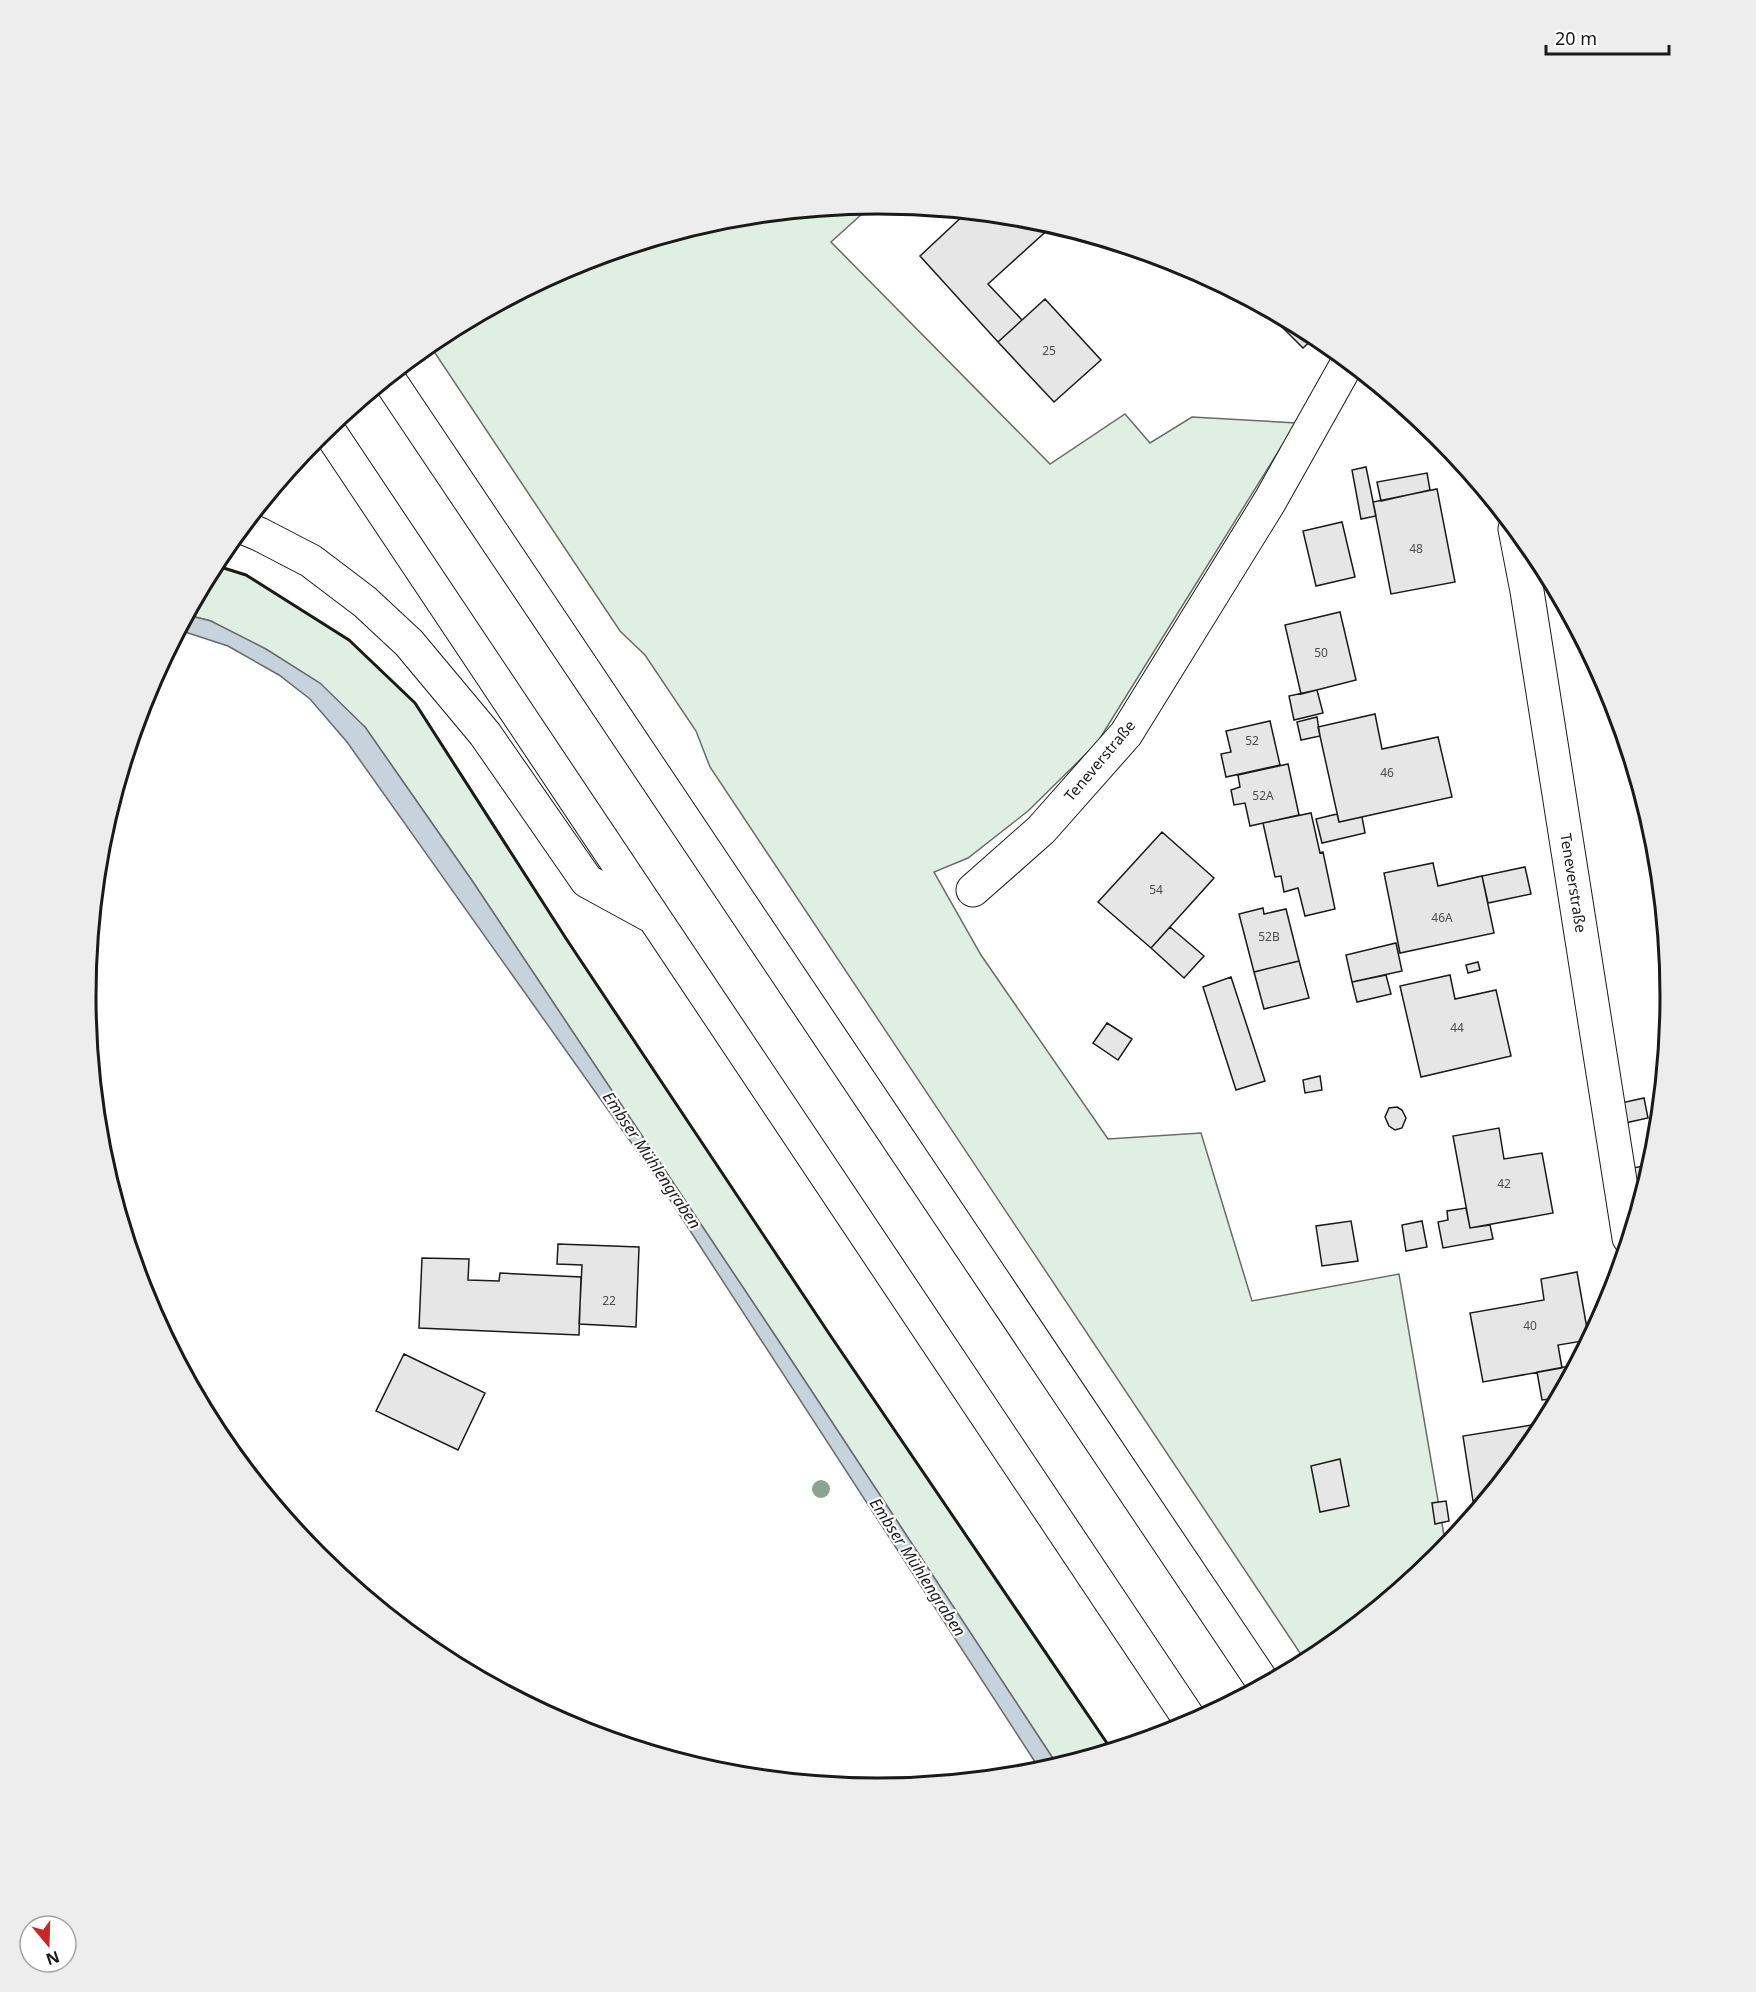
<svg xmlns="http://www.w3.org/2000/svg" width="1756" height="1992" font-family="'Noto Sans',sans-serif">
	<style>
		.green { fill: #e0efe3; stroke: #6a6a6a; stroke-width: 1.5 }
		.water { fill: #c6d2dc; stroke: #6a6a6a; stroke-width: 1.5 }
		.building { fill: #e6e6e6; stroke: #1a1a1a; stroke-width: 1.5 }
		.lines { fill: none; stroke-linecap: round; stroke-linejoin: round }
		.minor-casing { stroke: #1a1a1a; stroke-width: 35 }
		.highway-casing { stroke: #1a1a1a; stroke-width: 35 }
		.minor { stroke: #fff; stroke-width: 33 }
		.highway { stroke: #fff; stroke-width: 33 }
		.wall { stroke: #1a1a1a; stroke-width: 3 }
		.tree { fill: #8aa48f }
		.labels { text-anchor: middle; stroke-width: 4.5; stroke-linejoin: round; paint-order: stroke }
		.number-label { font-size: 12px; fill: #4d4d4d }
		.street-label { font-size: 15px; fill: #1a1a1a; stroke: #fff }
		.water-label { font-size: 16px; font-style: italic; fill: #1a1a1a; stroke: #fff }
		.rim { fill: none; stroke: #1a1a1a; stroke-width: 3 }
	</style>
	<rect width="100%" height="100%" fill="#fff"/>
	<path class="green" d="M 873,204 L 831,242 L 1050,464 L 1125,414 L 1150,443 L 1192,417 L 1296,423 L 1097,743 L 1028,811 L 968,858 L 934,872 L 981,955 L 1108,1139 L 1201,1133 L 1252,1301 L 1399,1274 L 1446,1547 L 1438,1557 L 1318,1655 L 1306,1662 L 710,767 L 696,731 L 645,655 L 620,631 L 429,344 L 438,337 L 575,264 L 724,219 Z
		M 214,565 L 246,575 L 349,640 L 415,703 L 567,940 L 830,1335 L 1111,1749 L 1058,1766 L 782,1346 L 473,882 L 365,727 L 211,621 L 187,615 Z"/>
	<path class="water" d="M 187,615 L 211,621 L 266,649 L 320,683 L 365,727 L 473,882 L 782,1346 L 1058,1766 L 1041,1771 L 650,1169 L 347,742 L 310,699 L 279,675 L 228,646 L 179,630 Z"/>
	<path class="building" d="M 967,212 L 1033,219 L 1053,225 L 988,284 L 1022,320 L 998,342 L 920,256 Z
		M 1045,299 L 1101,360 L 1054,402 L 998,342 Z
		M 1269,311 L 1316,336 L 1303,348 L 1267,312 Z
		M 1366,467 L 1376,516 L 1361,519 L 1352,470 Z
		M 1427,473 L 1430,490 L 1381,501 L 1377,482 Z
		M 1437,489 L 1455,582 L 1391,594 L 1373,502 Z
		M 1342,522 L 1355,577 L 1316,586 L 1303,531 Z
		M 1340,612 L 1356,680 L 1301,694 L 1285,625 Z
		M 1317,690 L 1323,713 L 1294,720 L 1289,696 Z
		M 1375,714 L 1382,749 L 1438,737 L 1452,797 L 1339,822 L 1318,727 Z
		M 1317,717 L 1320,736 L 1301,740 L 1297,722 Z
		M 1270,721 L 1280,765 L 1226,777 L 1221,754 L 1231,752 L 1226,731 Z
		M 1288,764 L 1299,815 L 1250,826 L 1245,803 L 1234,805 L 1231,790 L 1240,787 L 1238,775 Z
		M 1311,813 L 1320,853 L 1323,852 L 1335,909 L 1305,916 L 1298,888 L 1284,892 L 1281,876 L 1275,877 L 1263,823 Z
		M 1337,814 L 1339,822 L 1362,817 L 1365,833 L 1322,843 L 1316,819 Z
		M 1162,832 L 1214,878 L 1151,948 L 1098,902 Z
		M 1433,863 L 1438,886 L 1482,876 L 1494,933 L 1400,953 L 1384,873 Z
		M 1525,867 L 1531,894 L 1488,903 L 1482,876 Z
		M 1263,908 L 1264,914 L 1286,909 L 1299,961 L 1254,972 L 1239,914 Z
		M 1170,927 L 1204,956 L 1184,978 L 1151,948 Z
		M 1396,943 L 1402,971 L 1352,982 L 1346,955 Z
		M 1299,961 L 1309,998 L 1264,1009 L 1254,972 Z
		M 1478,962 L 1480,970 L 1468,973 L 1466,965 Z
		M 1386,975 L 1391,994 L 1357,1002 L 1352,982 Z
		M 1450,975 L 1455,999 L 1496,990 L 1511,1056 L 1421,1077 L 1400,986 Z
		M 1231,977 L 1265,1081 L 1236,1090 L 1203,987 Z
		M 1670,1001 L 1667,1032 L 1662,1003 Z
		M 1107,1023 L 1132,1039 L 1118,1060 L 1093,1043 Z
		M 1320,1076 L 1322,1090 L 1305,1093 L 1303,1080 Z
		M 1644,1098 L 1648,1118 L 1625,1123 L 1621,1103 Z
		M 1397,1107 L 1402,1110 L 1406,1118 L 1402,1128 L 1395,1130 L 1389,1126 L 1385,1117 L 1389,1108 Z
		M 1499,1128 L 1504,1159 L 1542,1153 L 1553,1213 L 1470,1228 L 1453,1136 Z
		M 1651,1165 L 1639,1206 L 1632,1168 Z
		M 1466,1208 L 1470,1228 L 1490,1225 L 1493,1239 L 1443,1248 L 1438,1222 L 1448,1220 L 1447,1211 Z
		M 1351,1221 L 1358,1261 L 1322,1266 L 1316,1226 Z
		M 1422,1221 L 1427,1247 L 1406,1251 L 1402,1225 Z
		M 558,1244 L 639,1247 L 636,1327 L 579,1324 L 582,1265 L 557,1264 Z
		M 422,1258 L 469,1259 L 468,1280 L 499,1281 L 500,1273 L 581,1277 L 579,1335 L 419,1328 Z
		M 1577,1272 L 1589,1340 L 1558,1345 L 1562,1368 L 1483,1382 L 1470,1313 L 1544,1300 L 1541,1279 Z
		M 404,1354 L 485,1393 L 458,1450 L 376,1411 Z
		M 1575,1365 L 1558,1398 L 1542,1400 L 1537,1372 Z
		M 1544,1423 L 1537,1437 L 1485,1499 L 1473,1501 L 1463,1436 Z
		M 1340,1459 L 1349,1506 L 1320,1512 L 1311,1466 Z
		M 1446,1501 L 1449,1521 L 1435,1524 L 1432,1503 Z"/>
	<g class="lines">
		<g class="minor-casing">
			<path id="minor" d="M 1515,529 L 1527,591 L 1629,1238
				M 973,890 L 1041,830 L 1126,734 L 1270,501 L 1348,362"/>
		</g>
		<g class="highway-casing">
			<path id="highway" d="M 388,378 L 1264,1684
				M 327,428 L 1192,1723
				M 242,527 L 259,534 L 311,561 L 365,602 L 409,643 L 485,734 L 587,881 L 649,915"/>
		</g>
		<use href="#minor" class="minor"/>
		<use href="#highway" class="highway"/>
		<path class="wall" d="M 214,565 L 246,575 L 349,640 L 415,703 L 567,940 L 830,1335 L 1111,1749"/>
	</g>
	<circle class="tree" cx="821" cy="1489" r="9"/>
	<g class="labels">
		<g class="number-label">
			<text x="1049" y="355">25</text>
			<text x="1416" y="553">48</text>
			<text x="1321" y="657">50</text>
			<text x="1252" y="745">52</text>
			<text x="1387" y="777">46</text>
			<text x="1263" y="800">52A</text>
			<text x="1156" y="894">54</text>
			<text x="1442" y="922">46A</text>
			<text x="1269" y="941">52B</text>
			<text x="1457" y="1032">44</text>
			<text x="1504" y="1188">42</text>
			<text x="609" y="1305">22</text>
			<text x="1530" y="1330">40</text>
		</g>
		<g class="street-label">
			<text transform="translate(1100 761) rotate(-50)" y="5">Teneverstraße</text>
			<text transform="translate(1573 883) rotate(81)" y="5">Teneverstraße</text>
		</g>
		<g class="water-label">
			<text transform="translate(652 1160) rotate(56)" y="6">Embser Mühlengraben</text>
			<text transform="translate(918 1567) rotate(57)" y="6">Embser Mühlengraben</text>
		</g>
	</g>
	<path d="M0 0H1756V1992H0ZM96 996a782 782 0 1 1 1564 0a782 782 0 1 1-1564 0Z" fill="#ededed" fill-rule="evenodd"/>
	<path class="rim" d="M96 996a782 782 0 1 1 1564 0a782 782 0 1 1-1564 0Z"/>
	<g transform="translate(48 1944) rotate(161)"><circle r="28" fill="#ffffff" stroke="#a3a3a3" stroke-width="1.5"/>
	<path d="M0-4.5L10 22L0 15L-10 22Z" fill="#c62828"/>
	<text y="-9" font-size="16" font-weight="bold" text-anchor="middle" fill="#1a1a1a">N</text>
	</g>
	<path d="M1546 45v9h123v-9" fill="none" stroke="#1a1a1a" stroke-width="3"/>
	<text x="1555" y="45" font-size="18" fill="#1a1a1a" stroke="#ffffff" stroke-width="4.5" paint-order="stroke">20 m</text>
</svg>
